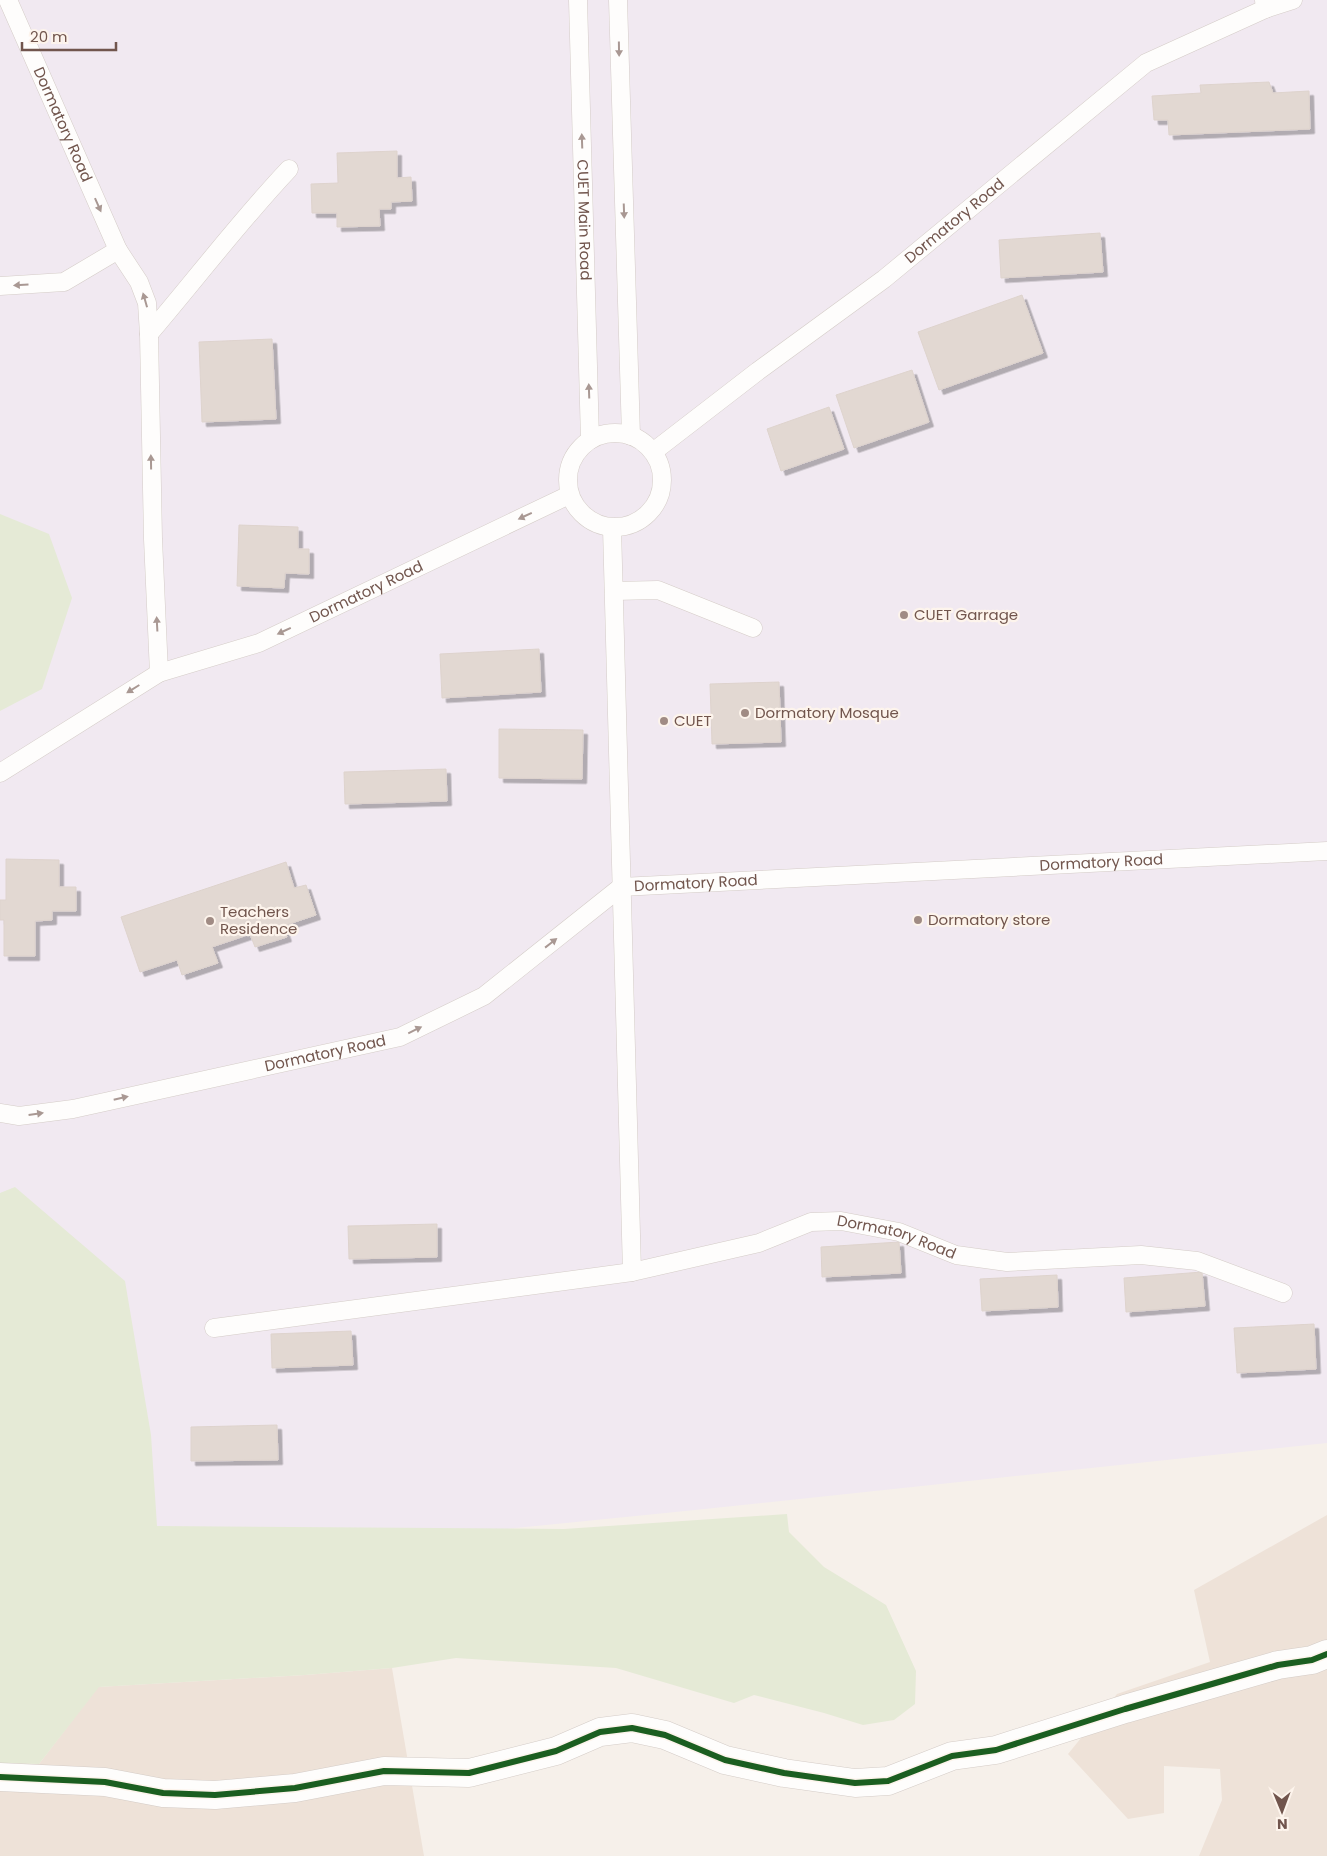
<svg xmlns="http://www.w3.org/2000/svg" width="1327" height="1856" font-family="Poppins,sans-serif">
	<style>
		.residential { fill: #eee2d8 }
		.education { fill: #f1e9f1 }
		.green { fill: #e5ead6 }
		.building { fill: #e2d8d2; stroke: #ded3cd; filter: url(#shadow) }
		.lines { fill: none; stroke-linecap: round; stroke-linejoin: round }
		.lane-casing { stroke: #d4ccc7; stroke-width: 19 }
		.street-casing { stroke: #d4ccc7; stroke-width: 29 }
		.lane { stroke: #fefdfc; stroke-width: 18 }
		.street { stroke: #fefdfc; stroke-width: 28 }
		.cycleway-casing { stroke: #fdf4ec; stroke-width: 9 }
		.cycleway { stroke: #1b5e20; stroke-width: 6 }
		.oneway { fill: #a99893 }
		.poi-dot { fill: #a08b84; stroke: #fdf4ec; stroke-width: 2 }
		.labels { text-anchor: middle; stroke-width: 4.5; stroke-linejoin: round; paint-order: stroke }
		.street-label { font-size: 15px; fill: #71554d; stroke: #fdf4ec }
		.poi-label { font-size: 15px; fill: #71554d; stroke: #fdf4ec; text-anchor: start }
	</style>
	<defs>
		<filter id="shadow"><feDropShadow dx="4.5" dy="4.5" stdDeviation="0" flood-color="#0004"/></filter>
	</defs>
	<rect width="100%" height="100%" fill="#f6f0ea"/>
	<path class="residential" d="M 1327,1515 L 1327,1856 L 1199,1856 L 1222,1800 L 1220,1769 L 1164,1766 L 1164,1813 L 1128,1819 L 1068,1754 L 1117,1694 L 1210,1662 L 1194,1590 Z
		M 392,1668 L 424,1856 L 0,1856 L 0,1763 L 39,1764 L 98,1687 L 305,1675 Z"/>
	<path class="education" d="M 0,0 L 1327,0 L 1327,1443 L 695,1510 L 0,1580 Z"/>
	<path class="green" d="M 0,514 L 49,534 L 72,598 L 42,689 L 0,711 Z
		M 15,1187 L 125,1281 L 151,1435 L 157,1526 L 564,1529 L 787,1514 L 789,1532 L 824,1567 L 886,1605 L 916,1671 L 915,1704 L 894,1720 L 863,1725 L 824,1713 L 754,1695 L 734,1703 L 616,1668 L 456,1658 L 392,1668 L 305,1675 L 99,1687 L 39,1764 L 0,1763 L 0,1193 Z"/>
	<path class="building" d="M 1269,82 L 1273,93 L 1309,91 L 1310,129 L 1169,135 L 1168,120 L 1154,120 L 1152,96 L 1201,93 L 1200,85 Z
		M 397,151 L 397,178 L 411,177 L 412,201 L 391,202 L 391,209 L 379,209 L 380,226 L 337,227 L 337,213 L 312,213 L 311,184 L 338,183 L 337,153 Z
		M 1100,233 L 1103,272 L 1001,278 L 999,240 Z
		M 1022,295 L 1043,353 L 939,390 L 918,332 Z
		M 272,339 L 276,419 L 202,422 L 199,342 Z
		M 912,370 L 929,422 L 854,448 L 836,395 Z
		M 829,407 L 844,449 L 781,471 L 767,429 Z
		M 239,525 L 298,527 L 298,549 L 309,549 L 309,574 L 285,573 L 284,588 L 237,586 Z
		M 539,649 L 541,692 L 442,698 L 440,654 Z
		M 779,682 L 781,742 L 712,744 L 710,684 Z
		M 499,729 L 583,730 L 582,779 L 499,778 Z
		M 446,769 L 447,801 L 345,804 L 344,772 Z
		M 6,859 L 59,860 L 59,887 L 76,887 L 76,911 L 52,911 L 52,920 L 35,921 L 35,956 L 4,956 L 4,920 L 0,920 L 0,900 L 6,900 Z
		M 286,862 L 294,888 L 306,885 L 316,915 L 283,926 L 287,937 L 255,947 L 250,934 L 212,947 L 218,963 L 182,975 L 177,960 L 140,972 L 121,917 Z
		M 437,1224 L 437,1257 L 349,1259 L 348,1226 Z
		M 899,1242 L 901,1273 L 822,1277 L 821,1247 Z
		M 1202,1272 L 1205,1306 L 1126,1312 L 1124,1278 Z
		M 1057,1275 L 1058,1307 L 982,1311 L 980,1279 Z
		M 1314,1324 L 1316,1369 L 1237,1373 L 1234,1328 Z
		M 351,1331 L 353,1365 L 272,1368 L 271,1334 Z
		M 277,1425 L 278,1460 L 191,1461 L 191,1427 Z"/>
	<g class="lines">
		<g class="lane-casing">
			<g id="lane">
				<path id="s1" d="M 8,0 L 118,250"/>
				<path id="s2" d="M 578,0 L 590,440"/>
				<path d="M 618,0 L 631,436"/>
				<path d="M 1265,9 L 1293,0"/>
				<path d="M 0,286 L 64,282 L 118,250 L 139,282 L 147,303 L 149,334 L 153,539 L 159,673"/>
				<path d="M 149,334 C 196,279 239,222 289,169"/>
				<circle cx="615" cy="480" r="47"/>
				<path id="s3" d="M 653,452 L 758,371 L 884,279 L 1146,63 L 1265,9 L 1264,0"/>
				<path d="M 612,528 L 632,1272"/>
				<path d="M 614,591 L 658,590 L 753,628"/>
				<path id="s4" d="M 0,773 L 159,673 L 259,643 L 569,495"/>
				<path id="s5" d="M 0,1113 L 19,1116 L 73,1109 L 400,1037 L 484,996 L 621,887 L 1327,851"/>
				<path id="s6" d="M 214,1328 L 632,1272 L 759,1243 L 811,1222 L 841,1221 L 899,1232 L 956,1255 L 1007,1262 L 1141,1255 L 1197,1261 L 1283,1293"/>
			</g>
		</g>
		<g class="street-casing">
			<path id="street" d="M 0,1777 L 105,1782 L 163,1793 L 215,1795 L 295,1788 L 384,1771 L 469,1773 L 556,1751 L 600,1732 L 632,1728 L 665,1735 L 725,1760 L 784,1773 L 855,1783 L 888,1781 L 952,1756 L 996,1750 L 1125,1709 L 1212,1684 L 1278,1665 L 1312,1660 L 1327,1654"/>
		</g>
		<use href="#lane" class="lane"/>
		<use href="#street" class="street"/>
		<g class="cycleway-casing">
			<path id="cycleway" d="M 0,1777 L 105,1782 L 163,1793 L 215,1795 L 295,1788 L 384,1771 L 469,1773 L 556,1751 L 600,1732 L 632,1728 L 665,1735 L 725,1760 L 784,1773 L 855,1783 L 888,1781 L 952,1756 L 996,1750 L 1125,1709 L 1212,1684 L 1278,1665 L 1312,1660 L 1327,1654"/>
		</g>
		<use href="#cycleway" class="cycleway"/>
	</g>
	<defs><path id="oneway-solid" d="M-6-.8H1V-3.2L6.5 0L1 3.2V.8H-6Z" transform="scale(1.25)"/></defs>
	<g class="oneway">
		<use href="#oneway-solid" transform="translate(619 49) rotate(89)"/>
		<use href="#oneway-solid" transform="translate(582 141) rotate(-92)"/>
		<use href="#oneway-solid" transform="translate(98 205) rotate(66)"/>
		<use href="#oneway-solid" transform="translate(624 211) rotate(88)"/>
		<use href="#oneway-solid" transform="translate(21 285) rotate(177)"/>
		<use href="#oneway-solid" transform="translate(145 300) rotate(-106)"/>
		<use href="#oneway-solid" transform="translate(589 391) rotate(-92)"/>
		<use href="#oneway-solid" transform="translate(151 462) rotate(-91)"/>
		<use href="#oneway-solid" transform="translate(525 516) rotate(155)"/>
		<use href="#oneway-solid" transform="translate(157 624) rotate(-93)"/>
		<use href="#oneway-solid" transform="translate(284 631) rotate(155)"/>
		<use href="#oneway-solid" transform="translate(133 689) rotate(148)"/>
		<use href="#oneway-solid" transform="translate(551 943) rotate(-38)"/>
		<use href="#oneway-solid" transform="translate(415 1030) rotate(-26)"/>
		<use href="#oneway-solid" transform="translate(121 1098) rotate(-13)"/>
		<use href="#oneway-solid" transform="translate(36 1114) rotate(-8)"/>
	</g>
	<g class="poi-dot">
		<circle cx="904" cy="615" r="5"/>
		<circle cx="745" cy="713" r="5"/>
		<circle cx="664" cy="721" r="5"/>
		<circle cx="918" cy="920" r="5"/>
		<circle cx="210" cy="921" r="5"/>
	</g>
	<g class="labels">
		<g class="street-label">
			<text dy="5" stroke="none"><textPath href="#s1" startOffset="136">Dormatory Road</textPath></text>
			<text dy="5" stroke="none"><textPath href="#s2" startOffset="220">CUET Main Road</textPath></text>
			<text dy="5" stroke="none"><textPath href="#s3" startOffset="380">Dormatory Road</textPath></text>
			<text dy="5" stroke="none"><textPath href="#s4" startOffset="411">Dormatory Road</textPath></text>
			<text dy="5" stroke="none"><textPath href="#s5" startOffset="1158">Dormatory Road</textPath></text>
			<text dy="5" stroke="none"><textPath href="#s5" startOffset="752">Dormatory Road</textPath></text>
			<text dy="5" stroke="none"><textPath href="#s5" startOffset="332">Dormatory Road</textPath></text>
			<text dy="5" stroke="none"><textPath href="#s6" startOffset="696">Dormatory Road</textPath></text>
		</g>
		<g class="poi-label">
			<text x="914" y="620">CUET Garrage</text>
			<text x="755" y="718">Dormatory Mosque</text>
			<text x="674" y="726">CUET</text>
			<text x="220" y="917">Teachers<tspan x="220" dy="17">Residence</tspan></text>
			<text x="928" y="925">Dormatory store</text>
		</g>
	</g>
	<g transform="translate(1282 1811) rotate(179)" stroke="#fdf4ec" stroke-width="4" paint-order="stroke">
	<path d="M0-4L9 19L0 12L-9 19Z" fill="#71554d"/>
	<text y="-8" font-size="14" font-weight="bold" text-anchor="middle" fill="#71554d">N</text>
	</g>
	<path d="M22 42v8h94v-8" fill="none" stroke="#71554d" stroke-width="2.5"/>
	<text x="30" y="42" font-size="15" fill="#71554d" stroke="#fdf4ec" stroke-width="4" paint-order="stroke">20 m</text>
</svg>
